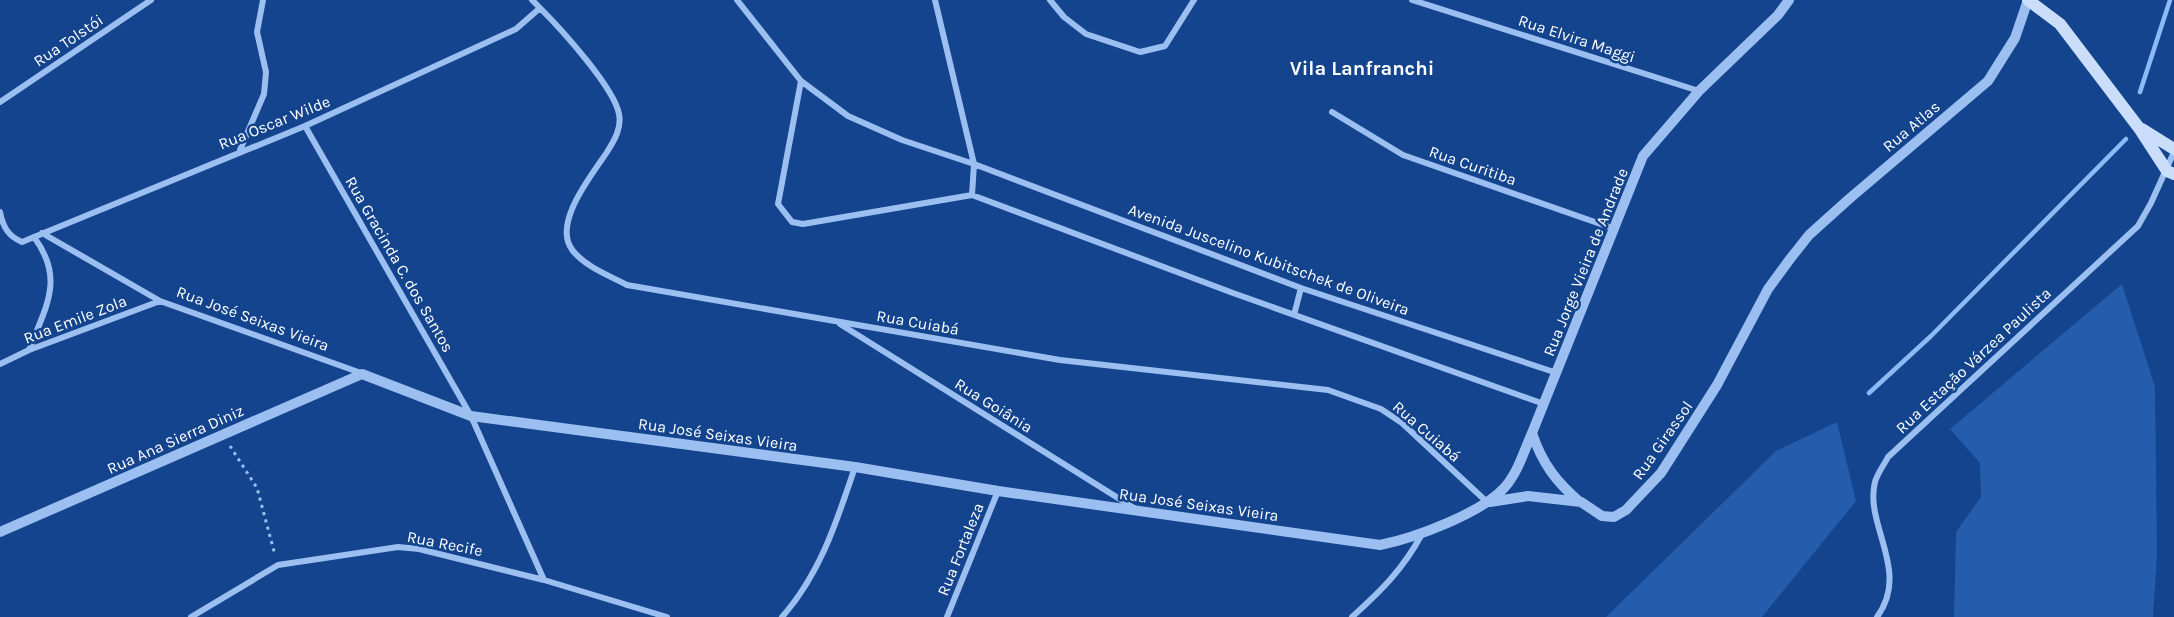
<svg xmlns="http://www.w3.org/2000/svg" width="2174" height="617" font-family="Karla,sans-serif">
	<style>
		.green { fill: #255dac }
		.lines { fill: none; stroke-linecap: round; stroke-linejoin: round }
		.stream { stroke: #8db9f4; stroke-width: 4.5 }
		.path { stroke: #9cbff1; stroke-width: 3; stroke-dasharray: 3 4.5; stroke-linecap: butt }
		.minor { stroke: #9cbff1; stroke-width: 6 }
		.tertiary { stroke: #9cbff1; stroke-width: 10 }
		.secondary { stroke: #cadefc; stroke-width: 12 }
		.labels { text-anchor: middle; stroke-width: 5; stroke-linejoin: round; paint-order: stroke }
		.street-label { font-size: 16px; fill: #fff; stroke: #13448d }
		.quarter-label { font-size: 20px; font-weight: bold; fill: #fff; stroke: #13448d }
	</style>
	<rect width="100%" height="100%" fill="#13448d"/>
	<path class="green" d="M 2122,284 L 2155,387 L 2157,555 L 2153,617 L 1954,617 L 1956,532 L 1981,497 L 1980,463 L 1950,429 Z
		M 1837,422 L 1856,501 L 1762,617 L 1606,617 L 1776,451 Z"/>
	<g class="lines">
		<path class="stream" d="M 2140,92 L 2170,0
			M 1869,393 L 1931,336 L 2126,139"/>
		<path class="path" d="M 230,446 L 257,488 L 275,555"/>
		<path class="minor" d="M 532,0 L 540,8
			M 737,0 L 801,81 L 848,116 L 902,140 L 974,164 L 1301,288 L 1557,373
			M 935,0 L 974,164 L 972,195
			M 1050,0 L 1064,17 L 1086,34 L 1140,52 L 1165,46 L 1194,0
			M 1412,0 L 1699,91
			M 801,81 L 778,204 L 792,222 L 803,224 L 972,195 L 1233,293 L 1544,404
			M 0,102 L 151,0
			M 1332,112 L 1403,155 L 1612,228
			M 305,126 L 471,416 L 544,580
			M 240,150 L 264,94 L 266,72 L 257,32 L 263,0
			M 0,212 C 3,227 8,236 22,242 L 305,126 L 516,29 L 540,8 C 560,28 614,87 619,114 C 622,128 614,141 607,152 C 592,175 551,224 573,251 C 586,267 610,276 627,285 L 1060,360 L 1328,390 L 1381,409 L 1402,423 L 1487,502
			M 42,233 L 160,301 L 361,373
			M 1294,315 L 1301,288
			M 840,324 L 1134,508
			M 29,350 C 46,306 65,279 34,237
			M 0,364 L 29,350 L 160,301
			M 191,617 L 278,565 L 398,547 L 419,549 L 544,580 L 667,617
			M 782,617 C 820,574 837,521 855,467
			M 947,617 L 998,491
			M 1352,617 C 1382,590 1403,569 1422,534
			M 1877,617 C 1911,571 1864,525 1875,482 C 1877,474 1884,465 1888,457 L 2138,226 L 2151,203 L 2174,152"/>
		<path class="tertiary" d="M 1532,433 C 1542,463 1556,482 1580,502
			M 1490,502 L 1528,496 L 1581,502 L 1602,516 L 1614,517 L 1626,510 L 1661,473 L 1717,385 L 1768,289 L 1790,259 L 1809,235 L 1849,199 L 1988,81 L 2015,38 L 2028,0
			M 0,532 L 362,374 L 471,416 L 855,467 L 998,491 L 1380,545 C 1415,538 1482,513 1505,487 C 1518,472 1524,451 1532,433 L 1643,156 L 1699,91 L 1778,15 L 1789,0"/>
		<path class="secondary" d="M 2028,0 L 2060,24 L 2139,128 L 2167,171 L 2174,174
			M 2142,129 L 2174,149"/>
	</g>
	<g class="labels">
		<g class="street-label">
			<text transform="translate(1577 38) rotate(18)" y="6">Rua Elvira Maggi</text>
			<text transform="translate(68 40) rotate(-34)" y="6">Rua Tolstói</text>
			<text transform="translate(274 122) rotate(-22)" y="6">Rua Oscar Wilde</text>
			<text transform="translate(1911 126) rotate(-40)" y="6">Rua Atlas</text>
			<text transform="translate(1473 165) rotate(19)" y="6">Rua Curitiba</text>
			<text transform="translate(1269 259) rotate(20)" y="6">Avenida Juscelino Kubitschek de Oliveira</text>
			<text transform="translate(1585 262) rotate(-68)" y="6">Rua Jorge Vieira de Andrade</text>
			<text transform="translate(400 264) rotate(60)" y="6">Rua Gracinda C. dos Santos</text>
			<text transform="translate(253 318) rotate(20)" y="6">Rua José Seixas Vieira</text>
			<text transform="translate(75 319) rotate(-21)" y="6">Rua Emile Zola</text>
			<text transform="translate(918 322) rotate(10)" y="6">Rua Cuiabá</text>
			<text transform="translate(1973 360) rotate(-43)" y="6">Rua Estação Várzea Paulista</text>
			<text transform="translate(994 405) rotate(32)" y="6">Rua Goiânia</text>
			<text transform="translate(1427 431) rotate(41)" y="6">Rua Cuiabá</text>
			<text transform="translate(718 434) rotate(8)" y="6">Rua José Seixas Vieira</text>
			<text transform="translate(175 439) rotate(-24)" y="6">Rua Ana Sierra Diniz</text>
			<text transform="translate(1662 440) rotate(-55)" y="6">Rua Girassol</text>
			<text transform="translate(1199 504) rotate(8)" y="6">Rua José Seixas Vieira</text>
			<text transform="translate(445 543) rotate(11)" y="6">Rua Recife</text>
			<text transform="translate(960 549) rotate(-68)" y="6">Rua Fortaleza</text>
		</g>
		<g class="quarter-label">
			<text x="1362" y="75">Vila Lanfranchi</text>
		</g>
	</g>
</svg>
